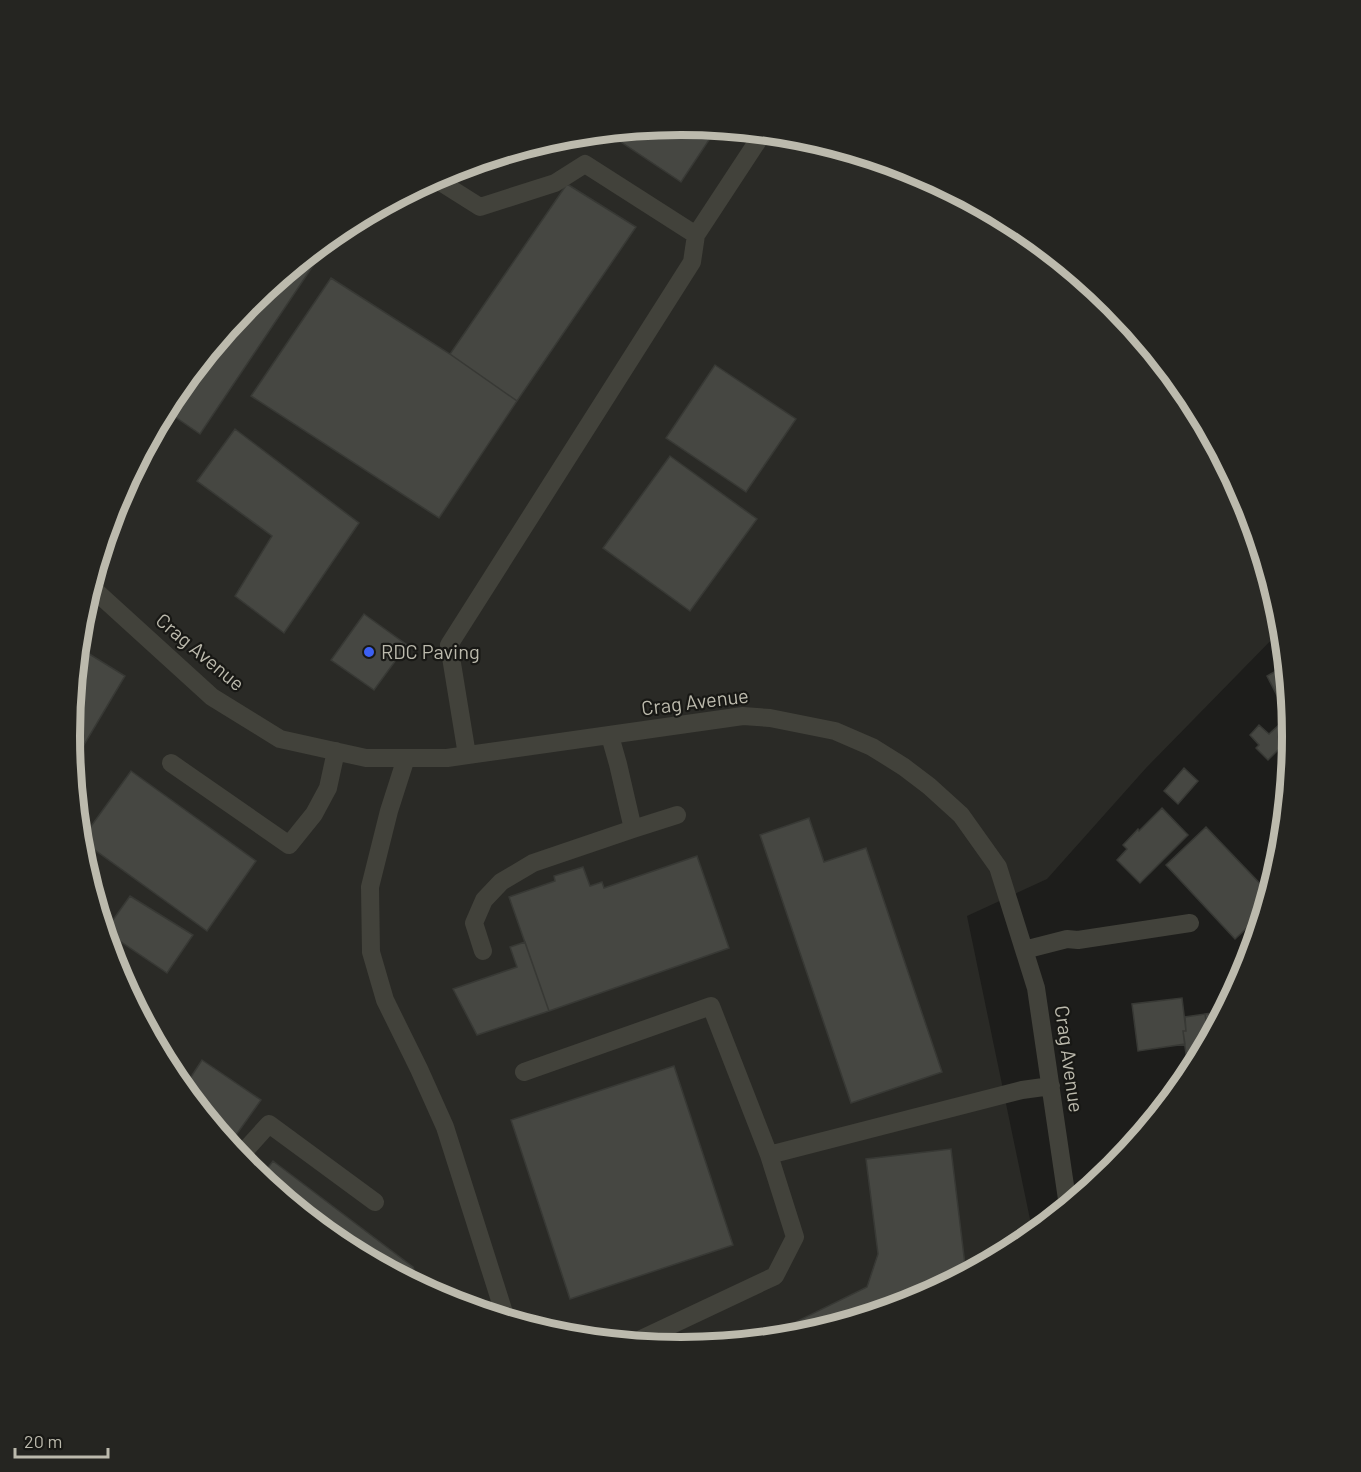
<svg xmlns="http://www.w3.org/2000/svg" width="1361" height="1472" font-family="Barlow,sans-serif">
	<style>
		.built { fill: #2a2a26 }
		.building { fill: #464742; stroke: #383935; stroke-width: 1.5 }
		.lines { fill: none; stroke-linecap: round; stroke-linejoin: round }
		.minor { stroke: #42423b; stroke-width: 18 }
		.poi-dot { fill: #3c60f4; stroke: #181815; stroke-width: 2 }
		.labels { text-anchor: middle; stroke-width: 4.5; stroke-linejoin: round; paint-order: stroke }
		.street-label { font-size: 20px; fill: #bcbaad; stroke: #181815 }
		.poi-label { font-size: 20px; fill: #bcbaad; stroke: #181815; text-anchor: start }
		.rim { fill: none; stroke: #bcbaad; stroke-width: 8 }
	</style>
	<rect width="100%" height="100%" fill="#1d1d1b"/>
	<path class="built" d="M 681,125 L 800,136 L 915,171 L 1021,228 L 1113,304 L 1189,397 L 1246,502 L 1280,617 L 1282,629 L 1146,768 L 1047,879 L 967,916 L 1031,1224 L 1031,1235 L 1020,1245 L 914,1301 L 799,1336 L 680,1347 L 561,1336 L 446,1301 L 340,1244 L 248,1168 L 172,1075 L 115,970 L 81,855 L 69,736 L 81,616 L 116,502 L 172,396 L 248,303 L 341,227 L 447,171 L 562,136 Z"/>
	<path class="building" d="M 681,125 L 717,128 L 681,182 L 606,132 Z
		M 571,135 L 565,145 L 555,138 L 562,136 Z
		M 567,184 L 636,227 L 517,401 L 450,354 Z
		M 337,230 L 200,434 L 165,410 L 172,396 L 248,303 Z
		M 331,278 L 450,354 L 517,401 L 439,518 L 251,396 Z
		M 715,365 L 796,419 L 746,492 L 666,438 Z
		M 235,429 L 359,523 L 284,633 L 235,596 L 272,536 L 197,481 Z
		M 670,456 L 757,519 L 690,611 L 603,548 Z
		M 364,614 L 407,645 L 374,690 L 331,660 Z
		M 78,647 L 125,676 L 72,765 L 69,736 Z
		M 1285,666 L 1290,721 L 1267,676 Z
		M 1280,724 L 1292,736 L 1268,760 L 1256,748 L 1259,745 L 1250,735 L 1259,725 L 1269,734 Z
		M 1184,768 L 1198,781 L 1178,804 L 1164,791 Z
		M 131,771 L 256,861 L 207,931 L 81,840 Z
		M 1162,808 L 1188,835 L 1140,883 L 1117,860 L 1127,849 L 1123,845 L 1138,829 L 1139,831 Z
		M 809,818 L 824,862 L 866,848 L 942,1072 L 851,1103 L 760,835 Z
		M 1206,827 L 1269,893 L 1263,913 L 1235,939 L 1166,865 Z
		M 697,856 L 729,948 L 549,1011 L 509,897 L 555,881 L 554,876 L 583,867 L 590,886 L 602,882 L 604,888 Z
		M 130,896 L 193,935 L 167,973 L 105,931 Z
		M 525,942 L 549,1011 L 477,1035 L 453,989 L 517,967 L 510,947 Z
		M 1182,998 L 1186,1031 L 1183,1031 L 1185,1044 L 1138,1051 L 1132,1004 Z
		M 1223,1012 L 1209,1039 L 1205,1014 Z
		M 1205,1014 L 1209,1039 L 1197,1061 L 1187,1062 L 1183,1031 L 1186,1031 L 1185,1017 Z
		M 161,1055 L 178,1067 L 172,1075 Z
		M 202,1060 L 261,1100 L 229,1145 L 183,1089 Z
		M 674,1066 L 733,1245 L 570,1299 L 511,1120 Z
		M 951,1149 L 966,1273 L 914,1301 L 799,1336 L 759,1340 L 867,1287 L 878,1254 L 866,1159 Z
		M 273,1161 L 413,1267 L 420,1287 L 340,1244 L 260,1178 Z"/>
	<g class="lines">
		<path class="minor" d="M 434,178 L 480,207 L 555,183 L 585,164 L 696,235
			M 90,586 L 212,697 L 280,739 L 366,758 L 447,758 L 743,716 L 770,718 L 835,731 L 872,747 L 904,767 L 929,786 L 961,815 L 998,867 L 1036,988 L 1068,1206
			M 610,736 L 618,764 L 633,829
			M 467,755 L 449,645 L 692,262 L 696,235 L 763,133
			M 406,758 L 389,811 L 370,887 L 371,952 L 385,1000 L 419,1069 L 445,1127 L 506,1319
			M 171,763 L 289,845 L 314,814 L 328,788 L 336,751
			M 1024,950 L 1067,939 L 1078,940 L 1190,923
			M 483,951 L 474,923 L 484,900 L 501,882 L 533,863 L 633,829 L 677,815
			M 524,1072 L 711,1006 L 769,1155
			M 239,1157 L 269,1124 L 375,1202
			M 633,1343 L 775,1276 L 795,1237 L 769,1155 L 1022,1090 L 1051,1086"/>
	</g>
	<circle class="poi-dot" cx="369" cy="652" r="6"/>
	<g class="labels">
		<g class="street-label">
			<text transform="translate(200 652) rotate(40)" y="7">Crag Avenue</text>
			<text transform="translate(695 702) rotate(-7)" y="7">Crag Avenue</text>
			<text transform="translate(1069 1059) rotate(82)" y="7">Crag Avenue</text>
		</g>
		<g class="poi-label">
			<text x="381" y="659">RDC Paving</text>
		</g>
	</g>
	<path d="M0 0H1361V1472H0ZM80 736a601 601 0 1 1 1202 0a601 601 0 1 1-1202 0Z" fill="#252521" fill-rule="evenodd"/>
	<path class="rim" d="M80 736a601 601 0 1 1 1202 0a601 601 0 1 1-1202 0Z"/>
	<path d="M15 1448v9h93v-9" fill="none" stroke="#bcbaad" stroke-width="3"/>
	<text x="24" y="1448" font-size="18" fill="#bcbaad" stroke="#181815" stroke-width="4.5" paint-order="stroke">20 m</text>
</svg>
